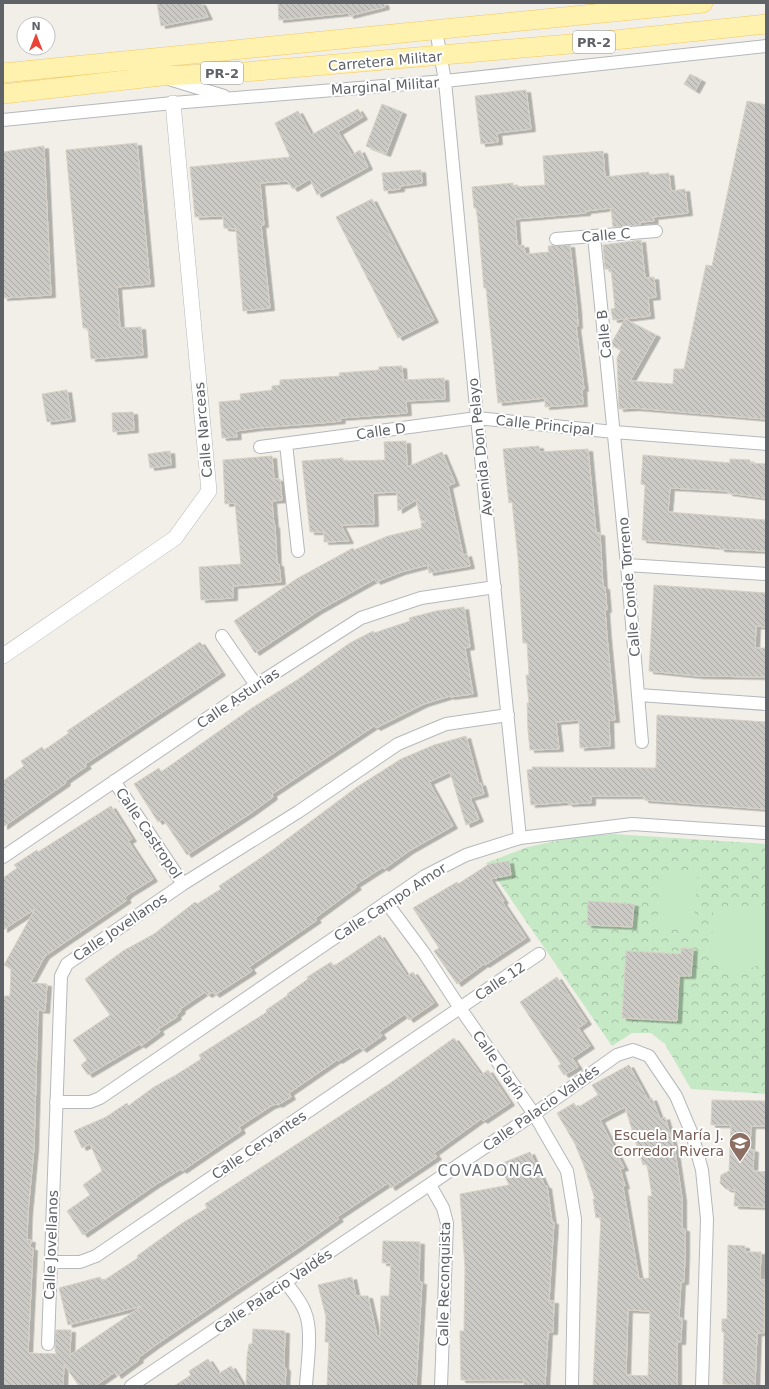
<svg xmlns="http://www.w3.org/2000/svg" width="769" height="1389" font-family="'DejaVu Sans',sans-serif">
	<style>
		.park { fill: url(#park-crowns) }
		.garden { fill: #c5e8c5 }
		.building { fill: url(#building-back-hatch); stroke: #d6d1c6; fill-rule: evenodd; filter: url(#shadow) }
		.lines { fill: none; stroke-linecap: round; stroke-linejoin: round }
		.minor-casing { stroke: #b5b8bc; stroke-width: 14 }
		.tertiary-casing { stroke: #b5b8bc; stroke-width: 16 }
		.primary-casing { stroke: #f2c960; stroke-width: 20 }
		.minor { stroke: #fff; stroke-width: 12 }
		.tertiary { stroke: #fff; stroke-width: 15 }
		.primary { stroke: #fff2af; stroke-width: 19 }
		.labels { text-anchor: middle; stroke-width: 4; stroke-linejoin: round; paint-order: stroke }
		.shield { fill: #fff; stroke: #8f9295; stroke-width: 1 }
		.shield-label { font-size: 13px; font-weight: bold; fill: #5f6368 }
		.street-label { font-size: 14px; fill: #5f6368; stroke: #fff }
		.education-label { font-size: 14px; fill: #785e54; stroke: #fff; text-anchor: end }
		.neighbourhood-label { font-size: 15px; letter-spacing: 1px; fill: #70757a; stroke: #fff }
	</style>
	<defs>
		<pattern id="park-crowns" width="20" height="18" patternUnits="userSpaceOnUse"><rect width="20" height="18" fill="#c5e8c5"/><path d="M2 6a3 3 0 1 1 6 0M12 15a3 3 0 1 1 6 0" fill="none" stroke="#a3c0a4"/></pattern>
		<pattern id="building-back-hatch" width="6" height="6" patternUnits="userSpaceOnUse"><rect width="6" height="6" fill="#cccac5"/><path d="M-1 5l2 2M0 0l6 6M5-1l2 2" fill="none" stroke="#a9a8a4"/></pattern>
		<filter id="shadow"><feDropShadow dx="4.5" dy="2.5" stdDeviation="0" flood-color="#0004"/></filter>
	</defs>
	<rect width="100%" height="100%" fill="#f1efe8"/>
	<path class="park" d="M 613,834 L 766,844 L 766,1094 L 691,1089 L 665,1044 L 651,1033 L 632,1033 L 612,1046 L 486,863 L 528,847 L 574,837 Z"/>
	<path class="garden" d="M 662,870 L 698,873 L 693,931 L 657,928 Z
		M 713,903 L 721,907 L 763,906 L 766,910 L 765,960 C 746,975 730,974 711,960 L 713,913 L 709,907 Z"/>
	<path class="building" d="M 157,3 L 201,3 L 208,17 L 161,26 Z
		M 278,3 L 384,3 L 385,7 L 349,16 L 349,13 L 279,20 Z
		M 690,74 L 701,80 L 695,91 L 684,84 Z
		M 526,90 L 531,129 L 497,133 L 498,142 L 481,144 L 475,96 Z
		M 747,101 L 766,105 L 766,419 L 635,408 L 619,409 L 617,358 L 621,350 L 613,346 L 612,342 L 625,319 L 613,320 L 611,309 L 615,308 L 611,269 L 605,269 L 603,245 L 641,240 L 645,278 L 654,277 L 656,297 L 648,298 L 650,316 L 625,319 L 656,335 L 630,381 L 673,384 L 674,369 L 684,369 L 706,265 L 712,266 Z
		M 382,104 L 402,112 L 386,154 L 366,146 Z
		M 358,109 L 363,117 L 338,132 L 352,155 L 360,150 L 368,167 L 317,195 L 310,179 L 293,189 L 287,181 L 260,183 L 264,225 L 261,225 L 270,308 L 243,311 L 236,229 L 224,228 L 223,216 L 195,217 L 190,167 L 290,157 L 275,123 L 298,111 L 311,135 Z
		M 137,143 L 150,284 L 117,287 L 120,328 L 141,327 L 143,355 L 91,359 L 88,328 L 83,328 L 66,150 Z
		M 44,146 L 51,295 L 3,298 L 3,152 Z
		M 603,151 L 605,177 L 649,172 L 649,175 L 669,173 L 671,191 L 685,189 L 688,213 L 653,217 L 654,221 L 640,222 L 640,225 L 613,227 L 611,208 L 586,211 L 586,213 L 515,219 L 517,246 L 524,245 L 525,254 L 549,252 L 548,246 L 570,245 L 577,309 L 578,326 L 576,326 L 584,389 L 582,389 L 583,404 L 545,407 L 545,398 L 498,403 L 486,288 L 484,288 L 478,222 L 476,208 L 474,208 L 472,187 L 513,183 L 513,187 L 545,185 L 543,156 Z
		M 421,170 L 422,183 L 400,186 L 400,189 L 384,191 L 382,173 Z
		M 372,199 L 434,320 L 398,338 L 336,217 Z
		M 402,366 L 403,380 L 444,378 L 445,399 L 406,401 L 407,413 L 340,418 L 341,421 L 321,423 L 258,428 L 236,431 L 237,437 L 222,438 L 219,402 L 241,400 L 240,394 L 272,390 L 272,386 L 280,385 L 280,380 L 340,376 L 339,373 L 379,370 L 379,367 Z
		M 67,390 L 71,419 L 47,422 L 42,394 Z
		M 133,412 L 134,430 L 113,432 L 112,413 Z
		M 406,441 L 407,467 L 442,452 L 455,483 L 448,486 L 463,555 L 467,554 L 470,566 L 429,573 L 428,565 L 401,572 L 376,582 L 375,579 L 318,611 L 255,653 L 234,621 L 298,578 L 353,548 L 354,550 L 388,536 L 422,528 L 421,523 L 426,521 L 421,521 L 416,500 L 398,511 L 397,492 L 373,493 L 374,524 L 341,525 L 349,541 L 324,542 L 324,532 L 310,532 L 302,461 L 343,458 L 343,461 L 385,460 L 384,442 Z
		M 539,446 L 539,452 L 588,449 L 596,533 L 600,533 L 603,587 L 605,587 L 607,610 L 605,610 L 607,637 L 615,720 L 609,720 L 610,746 L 580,748 L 579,720 L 556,722 L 559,749 L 530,750 L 528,730 L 527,703 L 529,703 L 526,675 L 529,675 L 527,643 L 523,643 L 518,557 L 512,502 L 509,503 L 503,449 Z
		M 170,451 L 171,465 L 150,468 L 148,454 Z
		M 643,455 L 730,463 L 730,459 L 750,460 L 750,463 L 766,464 L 766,498 L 728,493 L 728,491 L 670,488 L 668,512 L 766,520 L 766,551 L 720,549 L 720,547 L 642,540 L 645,485 L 641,484 Z
		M 272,456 L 274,479 L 280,479 L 282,500 L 272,501 L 274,526 L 275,525 L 277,564 L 279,564 L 281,582 L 233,586 L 233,598 L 201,600 L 199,567 L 241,564 L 235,503 L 225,504 L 223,460 Z
		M 654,585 L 766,593 L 766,627 L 756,626 L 755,648 L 766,648 L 766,677 L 698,676 L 649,671 Z
		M 464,607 L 470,647 L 465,648 L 473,694 L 450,697 L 450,696 L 424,704 L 376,728 L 374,726 L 272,794 L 273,797 L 251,813 L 187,855 L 163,819 L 158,822 L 134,784 L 159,768 L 161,772 L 252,708 L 297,680 L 350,643 L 373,631 L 374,633 L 410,621 L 409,618 L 436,611 Z
		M 200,642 L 221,673 L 85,764 L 87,766 L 65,781 L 66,783 L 3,827 L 3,781 L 24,766 L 21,761 L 42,747 L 44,750 L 69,733 L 67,731 Z
		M 657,715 L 766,722 L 766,809 L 644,800 L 644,796 L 591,796 L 591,803 L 568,804 L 568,802 L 531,805 L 527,770 L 533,769 L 532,767 L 656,768 Z
		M 466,736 L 479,784 L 481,783 L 484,794 L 470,798 L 479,819 L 466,825 L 450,772 L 429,782 L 453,826 L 409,851 L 384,869 L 383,867 L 355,885 L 357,887 L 315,918 L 317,920 L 249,967 L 252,971 L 215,995 L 213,992 L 207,995 L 205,992 L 180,1009 L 181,1011 L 176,1015 L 177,1017 L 158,1029 L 160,1032 L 141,1046 L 140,1044 L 88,1075 L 81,1065 L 87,1060 L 73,1040 L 110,1015 L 85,979 L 123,951 L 154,934 L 195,902 L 197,904 L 221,889 L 219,886 L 271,851 L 357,787 L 401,759 L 434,745 Z
		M 111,806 L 132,839 L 128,841 L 153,879 L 129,894 L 125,898 L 127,900 L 45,956 L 30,983 L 47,984 L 45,1011 L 38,1010 L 34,1148 L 28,1212 L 27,1240 L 31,1240 L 30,1248 L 33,1248 L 28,1353 L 57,1354 L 55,1351 L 56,1330 L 71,1330 L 70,1355 L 142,1306 L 68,1325 L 59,1288 L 100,1277 L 103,1281 L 138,1258 L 137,1256 L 181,1224 L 207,1208 L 205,1204 L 389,1084 L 454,1038 L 481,1075 L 488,1070 L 510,1103 L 483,1121 L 481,1119 L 434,1153 L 437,1157 L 391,1188 L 388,1183 L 337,1217 L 339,1219 L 295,1250 L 157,1344 L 138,1358 L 139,1360 L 117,1376 L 115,1372 L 95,1386 L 79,1386 L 64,1364 L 63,1386 L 3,1386 L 3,996 L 10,996 L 11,969 L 4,965 L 35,909 L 3,930 L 3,878 L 17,868 L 14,865 L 37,850 L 38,852 Z
		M 509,861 L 511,875 L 490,879 L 504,901 L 502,902 L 526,938 L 485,965 L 484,964 L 457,984 L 434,951 L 439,948 L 413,908 L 457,882 L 458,884 L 489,864 Z
		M 588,901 L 634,904 L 632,927 L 587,925 Z
		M 380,935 L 407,976 L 413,972 L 434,1003 L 409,1020 L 405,1014 L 379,1032 L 382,1036 L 362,1050 L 360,1047 L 338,1061 L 337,1060 L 289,1093 L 291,1097 L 278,1105 L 277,1104 L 271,1106 L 239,1127 L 241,1131 L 223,1143 L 182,1171 L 181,1169 L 155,1185 L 83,1235 L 67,1211 L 90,1195 L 83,1185 L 102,1171 L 90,1144 L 82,1148 L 74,1131 L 106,1117 L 127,1103 L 128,1106 L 154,1087 L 176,1075 L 201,1059 L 199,1055 L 267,1012 L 266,1010 L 288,995 L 287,994 L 308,979 L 307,977 L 331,962 L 334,966 Z
		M 681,948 L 693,949 L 691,976 L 679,976 L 677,1021 L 622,1018 L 626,951 L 681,954 Z
		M 557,977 L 587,1022 L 578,1028 L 590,1046 L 572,1058 L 578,1067 L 564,1075 L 558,1066 L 561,1064 L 520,1002 Z
		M 629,1065 L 648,1100 L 652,1098 L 660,1119 L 665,1117 L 675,1151 L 682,1198 L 682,1229 L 685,1229 L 685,1255 L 684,1282 L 681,1282 L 679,1318 L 682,1318 L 681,1342 L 677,1342 L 677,1386 L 593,1386 L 601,1217 L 596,1218 L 593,1199 L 595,1199 L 584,1166 L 575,1144 L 557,1113 L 574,1103 L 577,1108 L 598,1095 L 592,1085 ZM 625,1107 L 643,1165 L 647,1164 L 652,1196 L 648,1196 L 649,1278 L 639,1279 L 623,1187 L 625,1186 L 620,1169 L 624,1168 L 600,1120 ZM 628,1310 L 650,1311 L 648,1376 L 626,1375 Z
		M 712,1100 L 766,1101 L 765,1126 L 751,1126 L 750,1149 L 754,1150 L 753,1171 L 766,1172 L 766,1207 L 734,1206 L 735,1190 L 726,1189 L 720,1183 L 721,1175 L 729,1171 L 731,1125 L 711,1125 Z
		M 530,1152 L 545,1186 L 547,1186 L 552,1222 L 554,1222 L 549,1301 L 554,1301 L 553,1332 L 548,1332 L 545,1386 L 524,1385 L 524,1380 L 461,1380 L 460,1331 L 464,1331 L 465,1268 L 460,1194 L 509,1185 L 500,1164 Z
		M 383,1241 L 420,1242 L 419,1282 L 422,1282 L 416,1386 L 327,1386 L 329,1342 L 325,1342 L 326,1317 L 318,1285 L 352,1277 L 356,1296 L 368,1296 L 377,1336 L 380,1336 L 381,1296 L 389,1296 L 391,1263 L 382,1263 Z
		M 728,1245 L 745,1246 L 745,1252 L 761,1252 L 760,1280 L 765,1280 L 764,1333 L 757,1333 L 755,1386 L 723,1384 L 724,1332 L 722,1332 L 722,1319 L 727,1319 Z
		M 253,1329 L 285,1331 L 284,1366 L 286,1369 L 285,1386 L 246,1386 L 247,1357 L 249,1344 L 252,1344 Z
		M 208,1359 L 218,1374 L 231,1366 L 243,1386 L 174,1386 L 191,1375 L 189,1371 Z"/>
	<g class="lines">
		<g class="minor-casing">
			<path id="minor" d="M 436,30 L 445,81 L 477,418 L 520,838
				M 169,79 L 224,96
				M 3,120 L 173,103 L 445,81 L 766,46
				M 594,236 L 627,565 L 642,742
				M 556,239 L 656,231
				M 286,444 L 298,551
				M 260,447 L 477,418 L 614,432 L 766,444
				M 627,565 L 766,574
				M 222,636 L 256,685
				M 639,695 L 766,704
				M 114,781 L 183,884
				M 3,857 L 256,685 L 361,618 L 421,598 L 495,587
				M 386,902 L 424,953 L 460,1008 L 534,1114 L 567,1171 L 575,1219 L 572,1386
				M 56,1102 L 90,1102 L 100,1098 L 425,876 L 466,855 L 520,838 L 632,824 L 766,833
				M 430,1185 L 443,1208 L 447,1223 L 441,1386
				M 51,1262 L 80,1262 L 96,1256 L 539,954
				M 286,1283 C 293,1292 301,1301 305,1312 C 313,1330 307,1366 306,1386
				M 48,1344 L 61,976 L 67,964 L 183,884 L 298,812 L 398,744 L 446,724 L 508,715
				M 131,1386 L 534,1114 L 617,1055 L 633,1050 L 649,1056 L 676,1096 L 692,1134 L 702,1170 L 707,1219 L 702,1386"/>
		</g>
		<g class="tertiary-casing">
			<path id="tertiary" d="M 3,656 L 175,538 L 209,491 L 173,103"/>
		</g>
		<g class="primary-casing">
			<path id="primary" d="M 3,73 L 703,3
				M 3,94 L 161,76 L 232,73 L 605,41 L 766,24"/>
		</g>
		<use href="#minor" class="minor"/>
		<use href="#tertiary" class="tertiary"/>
		<use href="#primary" class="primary"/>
	</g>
	<defs>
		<g id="school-pin" transform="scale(1.15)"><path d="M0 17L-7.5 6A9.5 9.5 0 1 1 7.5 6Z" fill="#8d6e63" stroke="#fff"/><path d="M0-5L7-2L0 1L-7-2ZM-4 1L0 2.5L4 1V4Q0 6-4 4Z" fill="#fff"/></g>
	</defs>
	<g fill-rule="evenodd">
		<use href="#school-pin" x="740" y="1143"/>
	</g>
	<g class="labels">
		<g class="shield">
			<rect x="573" y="31" width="42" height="22" rx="3"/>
			<rect x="201" y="62" width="42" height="22" rx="3"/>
		</g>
		<g class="shield-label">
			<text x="594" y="47">PR-2</text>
			<text x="222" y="78">PR-2</text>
		</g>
		<g class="street-label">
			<text transform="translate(385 61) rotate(-5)" y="5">Carretera Militar</text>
			<text transform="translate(385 86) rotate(-4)" y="5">Marginal Militar</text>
			<text transform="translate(606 235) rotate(-5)" y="5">Calle C</text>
			<text transform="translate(604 334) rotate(-96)" y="5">Calle B</text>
			<text transform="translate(545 425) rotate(6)" y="5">Calle Principal</text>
			<text transform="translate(203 430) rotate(-95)" y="5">Calle Narceas</text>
			<text transform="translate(381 431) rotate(-8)" y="5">Calle D</text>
			<text transform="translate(480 447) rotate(-96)" y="5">Avenida Don Pelayo</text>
			<text transform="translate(629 587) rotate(-95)" y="5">Calle Conde Torreno</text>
			<text transform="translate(238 698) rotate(-34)" y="5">Calle Asturias</text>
			<text transform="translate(149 833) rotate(56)" y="5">Calle Castropol</text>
			<text transform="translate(390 902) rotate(-33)" y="5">Calle Campo Amor</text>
			<text transform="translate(120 927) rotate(-34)" y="5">Calle Jovellanos</text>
			<text transform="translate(500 981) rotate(-34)" y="5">Calle 12</text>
			<text transform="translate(499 1065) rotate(55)" y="5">Calle Clarín</text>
			<text transform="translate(541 1108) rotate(-35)" y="5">Calle Palacio Valdés</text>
			<text transform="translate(259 1145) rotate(-34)" y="5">Calle Cervantes</text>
			<text transform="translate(51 1245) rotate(-88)" y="5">Calle Jovellanos</text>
			<text transform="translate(444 1284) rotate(-89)" y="5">Calle Reconquista</text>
			<text transform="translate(273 1291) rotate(-34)" y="5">Calle Palacio Valdés</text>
		</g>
		<g class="education-label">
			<text x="724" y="1140">Escuela María J.<tspan x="724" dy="16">Corredor Rivera</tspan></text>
		</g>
		<g class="neighbourhood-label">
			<text x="491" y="1176">COVADONGA</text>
		</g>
	</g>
	<rect width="769" height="1389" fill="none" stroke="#5f6368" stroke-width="8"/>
	<g transform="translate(36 36)"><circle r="19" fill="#ffffff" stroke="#bfc1c3"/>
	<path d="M0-3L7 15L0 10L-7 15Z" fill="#ea4335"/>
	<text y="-6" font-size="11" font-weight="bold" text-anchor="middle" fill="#5f6368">N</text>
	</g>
</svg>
